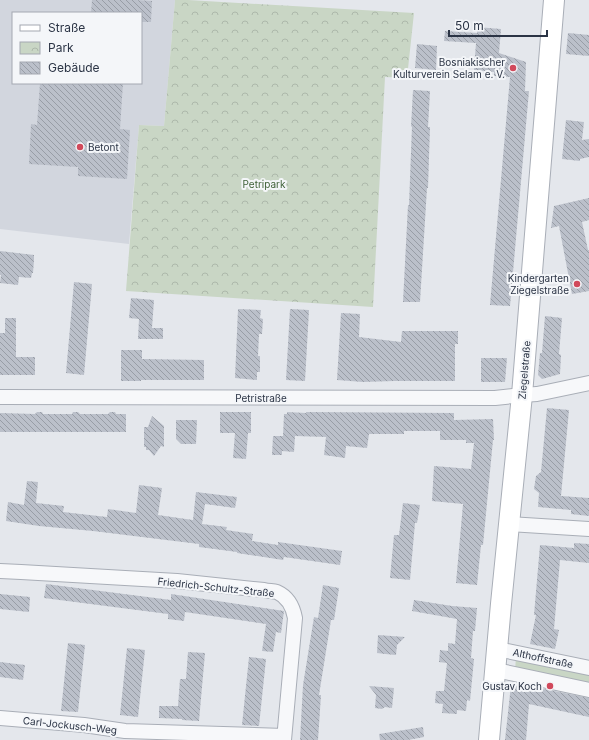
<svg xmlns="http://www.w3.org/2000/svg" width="589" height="740" font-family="Inter,sans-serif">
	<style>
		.built { fill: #d2d6de; fill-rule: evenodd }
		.grass { fill: #c9d6c5 }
		.park { fill: url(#park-crowns) }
		.building { fill: url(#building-back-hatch) }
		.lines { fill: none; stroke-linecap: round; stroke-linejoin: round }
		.street-casing { stroke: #a9aeb7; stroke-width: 16 }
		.secondary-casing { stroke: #a9aeb7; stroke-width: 22 }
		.street { stroke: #f7f8fa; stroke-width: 14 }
		.secondary { stroke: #fff; stroke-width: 20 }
		.poi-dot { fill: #d1495b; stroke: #f4f6f9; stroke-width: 1.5 }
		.labels { text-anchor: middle; stroke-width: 4; stroke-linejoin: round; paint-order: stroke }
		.poi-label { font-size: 10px; fill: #2b3445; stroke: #f4f6f9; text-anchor: end }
		.park-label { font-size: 10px; fill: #3f6138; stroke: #f4f6f9 }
		.street-label { font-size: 10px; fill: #2b3445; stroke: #f4f6f9 }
	</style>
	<defs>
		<pattern id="park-crowns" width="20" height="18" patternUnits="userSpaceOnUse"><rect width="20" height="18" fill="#c9d6c5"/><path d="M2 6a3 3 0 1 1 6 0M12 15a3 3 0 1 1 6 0" fill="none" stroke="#adb8ab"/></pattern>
		<pattern id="building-back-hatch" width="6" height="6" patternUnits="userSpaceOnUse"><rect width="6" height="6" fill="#bbc0ca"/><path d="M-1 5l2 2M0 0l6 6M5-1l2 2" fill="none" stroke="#989da6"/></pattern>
	</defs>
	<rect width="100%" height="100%" fill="#e4e7ec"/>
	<path class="built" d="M 0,0 L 175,0 L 164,126 L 139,125 L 129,244 L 0,229 ZM 13,13 L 141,13 L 141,83 L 13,83 Z"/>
	<path class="grass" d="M 516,657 L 589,672 L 589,686 L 515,671 Z"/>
	<path class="park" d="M 175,0 L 188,0 L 414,13 L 407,78 L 385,77 L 373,307 L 126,291 L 139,125 L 164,126 Z"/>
	<path class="building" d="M 92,0 L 136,0 L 152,1 L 151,22 L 141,22 L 141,13 L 91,13 Z
		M 477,27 L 501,29 L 499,53 L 526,62 L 525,91 L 529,91 L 510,306 L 490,305 L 510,77 L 494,76 L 494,72 L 474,70 L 476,43 L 444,41 L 445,31 L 477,33 Z
		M 568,33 L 589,35 L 589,56 L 566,54 Z
		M 417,44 L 437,46 L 436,70 L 415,68 Z
		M 40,83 L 123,83 L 120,129 L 130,130 L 127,179 L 78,176 L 78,167 L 29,164 L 31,124 L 37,125 Z
		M 413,90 L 430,91 L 428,127 L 430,127 L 428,188 L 427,188 L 420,302 L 403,302 L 408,205 L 409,205 L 412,126 L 411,127 Z
		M 566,120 L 584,122 L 582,140 L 589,139 L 589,157 L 580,159 L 580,161 L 562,159 Z
		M 589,198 L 589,220 L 582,222 L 588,250 L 589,250 L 589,291 L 572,294 L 559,226 L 551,228 L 554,206 Z
		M 0,251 L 34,255 L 34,260 L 33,273 L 32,273 L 31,278 L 19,277 L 18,285 L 0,283 L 1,275 L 0,275 Z
		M 74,282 L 92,284 L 84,375 L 66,373 Z
		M 131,298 L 154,300 L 152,328 L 163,328 L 163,339 L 138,339 L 139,319 L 129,318 Z
		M 238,309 L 261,310 L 260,318 L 263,319 L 262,334 L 259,334 L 258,356 L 260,356 L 260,372 L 257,372 L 257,380 L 235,378 Z
		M 290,309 L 309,310 L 305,381 L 286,380 Z
		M 341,313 L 360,314 L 359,337 L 401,342 L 402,331 L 458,331 L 458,344 L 455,344 L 455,381 L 394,381 L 363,382 L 337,380 Z
		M 545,316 L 562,318 L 559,354 L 561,355 L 560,374 L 542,379 L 538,375 L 540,353 L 542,353 Z
		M 5,318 L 16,318 L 16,357 L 35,357 L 35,375 L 0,375 L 0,333 L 5,333 Z
		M 121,350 L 142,350 L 142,359 L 204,360 L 204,380 L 141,380 L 141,381 L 121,381 Z
		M 481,358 L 507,358 L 505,382 L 481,382 Z
		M 547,408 L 569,410 L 561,496 L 589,498 L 589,516 L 571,514 L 571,510 L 538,507 L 539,493 L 534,489 L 536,476 L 541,472 Z
		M 37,412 L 42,412 L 43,414 L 72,414 L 73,412 L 78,412 L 80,414 L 108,414 L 110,412 L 115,412 L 116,414 L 126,414 L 126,432 L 0,432 L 0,413 L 35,414 Z
		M 220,412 L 251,412 L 251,433 L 248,433 L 246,459 L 233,458 L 235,433 L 220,433 Z
		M 287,412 L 306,413 L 306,412 L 454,413 L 454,420 L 493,419 L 494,440 L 493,440 L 483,545 L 481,545 L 477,585 L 456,583 L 463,504 L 432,501 L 434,466 L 471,469 L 474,443 L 466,443 L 466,440 L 440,440 L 440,431 L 404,431 L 404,434 L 369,434 L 367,448 L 346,446 L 345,458 L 324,455 L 326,437 L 295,436 L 294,452 L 282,451 L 282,455 L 272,455 L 273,436 L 283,436 L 284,414 L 287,414 Z
		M 152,416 L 164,426 L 164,447 L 161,446 L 154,456 L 149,450 L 146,450 L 146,447 L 144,447 L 144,427 L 148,427 Z
		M 176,420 L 197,420 L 196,444 L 181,444 L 176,439 Z
		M 27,481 L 38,482 L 36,503 L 64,506 L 63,512 L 107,517 L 108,509 L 136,513 L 139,485 L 162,488 L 158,515 L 193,520 L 196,492 L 237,497 L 235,508 L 205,504 L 202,524 L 227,527 L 226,530 L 253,534 L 252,541 L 278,545 L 278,542 L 342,551 L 340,565 L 284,557 L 283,560 L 250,555 L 237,553 L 237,552 L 199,547 L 199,544 L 93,531 L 39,526 L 6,521 L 8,502 L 24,505 Z
		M 403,503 L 420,505 L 417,523 L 415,523 L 410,580 L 390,578 L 394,535 L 399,535 Z
		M 574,543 L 589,544 L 589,563 L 560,560 L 554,629 L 559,630 L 555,649 L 530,644 L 536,615 L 534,615 L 540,545 L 574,548 Z
		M 46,584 L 171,600 L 171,594 L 284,611 L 281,633 L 276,632 L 273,652 L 262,651 L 266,624 L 185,612 L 184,621 L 168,619 L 168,614 L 44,598 Z
		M 323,585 L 339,588 L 334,620 L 331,620 L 319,695 L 321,695 L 318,740 L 300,740 L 303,685 L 314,617 L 318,618 Z
		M 0,594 L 30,597 L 29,612 L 0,609 Z
		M 414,600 L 452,606 L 477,608 L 475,631 L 473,631 L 471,658 L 474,659 L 470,701 L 467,700 L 466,711 L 457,710 L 457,714 L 442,713 L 443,704 L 435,703 L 436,691 L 444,691 L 447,663 L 439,662 L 440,650 L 448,651 L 448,643 L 455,644 L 457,619 L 412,611 Z
		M 378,635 L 405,637 L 397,645 L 396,655 L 385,654 L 377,653 Z
		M 68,643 L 85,645 L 78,712 L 61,711 Z
		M 127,648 L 145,650 L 138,717 L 120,715 Z
		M 188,652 L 205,653 L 199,721 L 182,720 L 182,719 L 159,718 L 159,706 L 178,706 L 180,679 L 186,679 Z
		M 249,657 L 266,659 L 259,726 L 242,725 Z
		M 0,662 L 25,665 L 23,680 L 0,677 Z
		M 511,685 L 533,688 L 534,687 L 589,698 L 589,717 L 529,704 L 526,740 L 505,740 Z
		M 369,686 L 394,688 L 392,708 L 385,707 L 382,709 L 375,708 L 376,695 Z
		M 423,727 L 424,737 L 408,740 L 380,740 L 379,734 Z"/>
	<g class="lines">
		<g class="street-casing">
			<path id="street" d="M 0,397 L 495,398 L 522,395 L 537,394 L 589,383
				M 509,524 L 589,529
				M 0,571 L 21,572 L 177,581 L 264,590 C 268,591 273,591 277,592 C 288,597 293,607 295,618 L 284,740
				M 497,649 L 589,668
				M 496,670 L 589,690
				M 0,718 L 84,725 L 125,731 L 284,736"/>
		</g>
		<g class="secondary-casing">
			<path id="secondary" d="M 489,740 L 501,604 L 522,395 L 554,0"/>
		</g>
		<use href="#street" class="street"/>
		<use href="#secondary" class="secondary"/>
	</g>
	<g class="poi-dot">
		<circle cx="513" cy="68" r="4"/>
		<circle cx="80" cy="147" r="4"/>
		<circle cx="577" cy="284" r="4"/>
		<circle cx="550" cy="686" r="4"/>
	</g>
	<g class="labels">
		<g class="poi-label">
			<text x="505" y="66">Bosniakischer<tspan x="505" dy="12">Kulturverein Selam e. V.</tspan></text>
			<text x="88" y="151" text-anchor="start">Betont</text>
			<text x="569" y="282">Kindergarten<tspan x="569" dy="12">Ziegelstraße</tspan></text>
			<text x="542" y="690">Gustav Koch</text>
		</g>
		<g class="park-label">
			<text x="264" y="188">Petripark</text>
		</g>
		<g class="street-label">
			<text transform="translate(524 370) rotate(-85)" y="4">Ziegelstraße</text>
			<text x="261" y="402">Petristraße</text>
			<text transform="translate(216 587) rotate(6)" y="4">Friedrich-Schultz-Straße</text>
			<text transform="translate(543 658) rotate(12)" y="4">Althoffstraße</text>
			<text transform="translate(70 725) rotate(6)" y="4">Carl-Jockusch-Weg</text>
		</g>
	</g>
	<rect x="12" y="12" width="130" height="72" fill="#f4f6f9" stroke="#a4a8b1"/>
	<rect x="20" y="25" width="20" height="6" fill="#ffffff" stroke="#a4a8b1"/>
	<text x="48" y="32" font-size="12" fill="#2b3445">Straße</text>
	<rect x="20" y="42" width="20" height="12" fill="url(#park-crowns)" stroke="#a4a8b1"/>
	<text x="48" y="52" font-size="12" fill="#2b3445">Park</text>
	<rect x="20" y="62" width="20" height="12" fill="url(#building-back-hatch)" stroke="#a4a8b1"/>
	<text x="48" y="72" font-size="12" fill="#2b3445">Gebäude</text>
	<path d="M449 30v6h98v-6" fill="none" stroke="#2b3445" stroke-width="2"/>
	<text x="455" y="30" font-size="12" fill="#2b3445" stroke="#f4f6f9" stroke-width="3" paint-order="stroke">50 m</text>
</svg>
